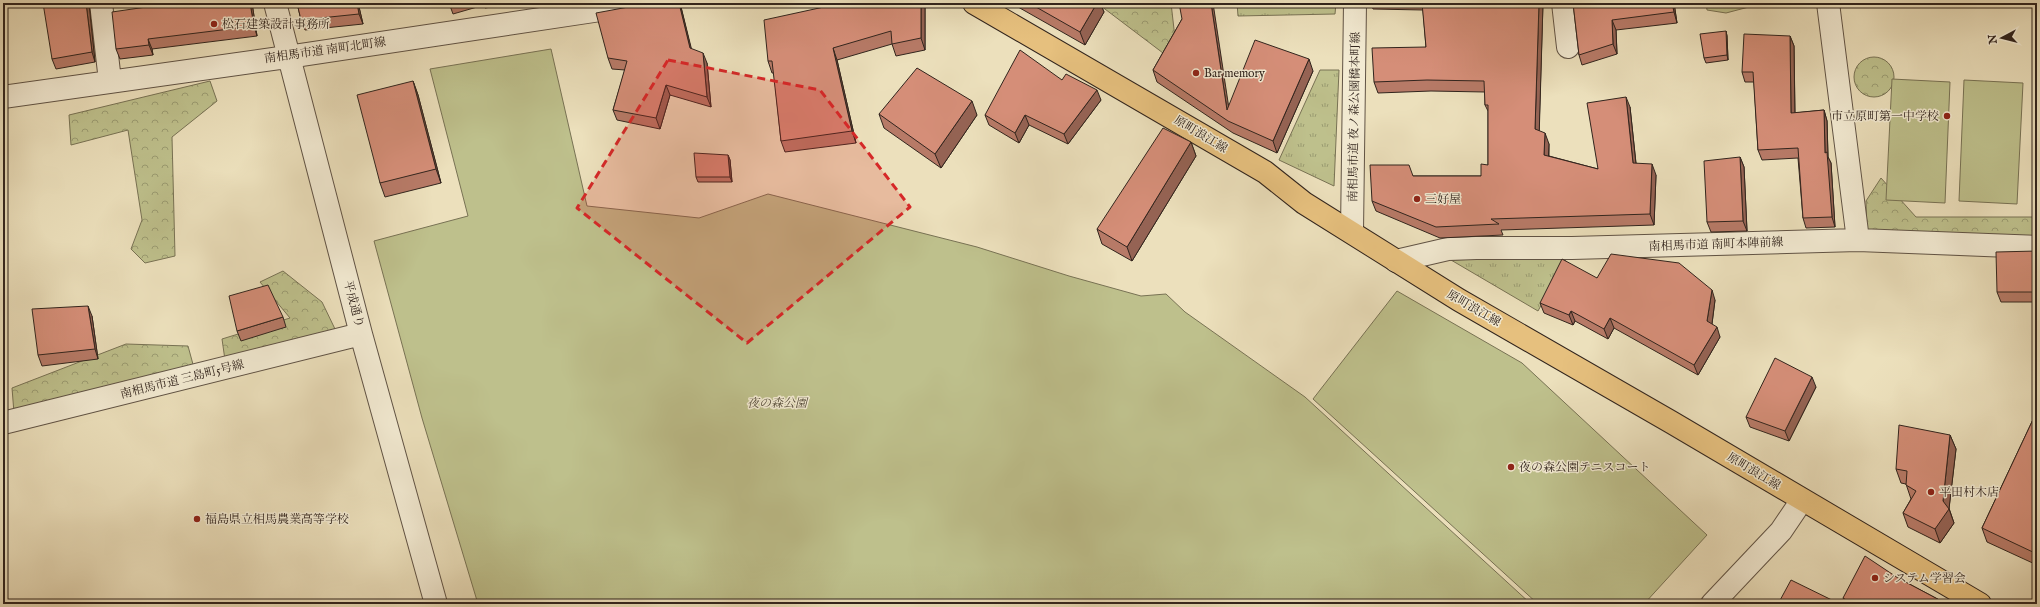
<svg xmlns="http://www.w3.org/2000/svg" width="2040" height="607" font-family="'IM FELL English','Noto Serif JP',serif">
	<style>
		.grass { fill: url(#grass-tufts); stroke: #787254 }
		.forest { fill: url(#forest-crowns); stroke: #787254 }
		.park { fill: #bec08c; stroke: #787254 }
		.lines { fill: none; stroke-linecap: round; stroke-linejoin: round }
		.minor-casing { stroke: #605345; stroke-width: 24 }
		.major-casing { stroke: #31241d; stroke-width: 24 }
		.minor { stroke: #f3ebd3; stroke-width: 22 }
		.major { stroke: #e6c07e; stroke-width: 22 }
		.wall { fill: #b77a67; stroke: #31241d }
		.shaded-wall { fill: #956354; stroke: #31241d }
		.building { fill: #d58e78; stroke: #31241d }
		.marked { fill: #d62828; fill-opacity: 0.2; stroke: #d62828; stroke-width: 3; stroke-dasharray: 8 5; stroke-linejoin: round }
		.poi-dot { fill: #8f2418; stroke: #f3ebd3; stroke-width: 1.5 }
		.labels { text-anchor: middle; stroke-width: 3; stroke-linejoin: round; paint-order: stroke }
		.poi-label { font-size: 12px; fill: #31241d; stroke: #f3ebd3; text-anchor: start }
		.street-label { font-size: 12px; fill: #31241d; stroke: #f3ebd3 }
		.park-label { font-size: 12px; font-style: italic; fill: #544b39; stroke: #f3ebd3 }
	</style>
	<defs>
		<pattern id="grass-tufts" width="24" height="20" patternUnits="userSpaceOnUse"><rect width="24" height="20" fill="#bec08c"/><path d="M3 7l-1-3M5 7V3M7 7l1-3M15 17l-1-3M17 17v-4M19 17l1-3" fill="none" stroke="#9b9c72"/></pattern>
		<pattern id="forest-crowns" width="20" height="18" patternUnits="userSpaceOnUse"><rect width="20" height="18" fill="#bec08c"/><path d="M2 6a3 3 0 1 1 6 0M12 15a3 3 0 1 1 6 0" fill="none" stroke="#9b9c72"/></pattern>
	</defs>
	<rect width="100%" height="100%" fill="#ece0bc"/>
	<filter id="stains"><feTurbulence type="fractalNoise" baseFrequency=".005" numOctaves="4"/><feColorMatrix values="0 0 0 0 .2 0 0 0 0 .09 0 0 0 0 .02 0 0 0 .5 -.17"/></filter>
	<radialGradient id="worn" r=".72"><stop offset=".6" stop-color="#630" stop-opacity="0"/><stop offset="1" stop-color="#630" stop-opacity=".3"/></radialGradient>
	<path class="grass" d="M 1237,3 L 1336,3 L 1335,14 L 1238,16 Z
		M 1706,3 L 1764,3 L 1726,13 L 1707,10 Z
		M 1320,70 L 1339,70 L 1334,186 L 1279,160 Z
		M 1568,256 L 1538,311 L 1451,260 Z"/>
	<path class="forest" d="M 1097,3 L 1171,3 L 1175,38 L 1163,53 Z
		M1854 77a20 20 0 1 1 40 0a20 20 0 1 1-40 0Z
		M 210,81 L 217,101 L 172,137 L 175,256 L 145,263 L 131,249 L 142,220 L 128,130 L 71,145 L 69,115 Z
		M 1881,178 L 1916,217 L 2037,217 L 2037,240 L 1867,231 L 1866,201 Z
		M 283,271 L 322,302 L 335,329 L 225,360 L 222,339 L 290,318 L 260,282 Z
		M 126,344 L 188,346 L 194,368 L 14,413 L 12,388 Z"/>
	<path class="park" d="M 551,49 L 587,206 L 699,218 L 768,194 L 977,247 L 1069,276 L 1141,296 L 1166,294 L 1185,312 L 1305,397 L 1531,604 L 478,604 L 422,418 L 374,241 L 468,216 L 430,69 Z
		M 1892,79 L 1950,82 L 1945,203 L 1886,200 Z
		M 1964,80 L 2023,83 L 2017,204 L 1959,201 Z
		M 2037,110 L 2037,205 L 2033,205 Z
		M 1397,291 L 1522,363 L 1707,535 L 1644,604 L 1538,604 L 1313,399 Z"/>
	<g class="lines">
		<g class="minor-casing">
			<path id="minor" d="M 101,3 L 110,81
				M 275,3 L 361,334 L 436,604
				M 1563,3 L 1568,47
				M 1828,3 L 1858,240
				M 3,97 L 301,55 L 647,3
				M 1352,231 L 1355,3
				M 1396,261 L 1448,249 L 1476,248 L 1572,248 L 1858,240 L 2037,247
				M 3,423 L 361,334
				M 1712,604 L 1781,531 L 1802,500"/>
		</g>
		<g class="major-casing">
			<path id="major" d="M 974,3 L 1265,172 L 1304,203 L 1459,300 L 1671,422 L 1980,604"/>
		</g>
		<use href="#minor" class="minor"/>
		<use href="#major" class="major"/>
	</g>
	<path class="wall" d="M 167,3 L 252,3 L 257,36 L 152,49 L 153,55 L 120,59 L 116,49 L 167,4 Z
		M 297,3 L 389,3 L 359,7 L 363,24 L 305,30 L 301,20 Z
		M 449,3 L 514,3 L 485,8 L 484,5 L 453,14 Z
		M 650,3 L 680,3 L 691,49 L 707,63 L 711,107 L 670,95 L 660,129 L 617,120 L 613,110 L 625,70 L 612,69 L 608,58 Z
		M 833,3 L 924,3 L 925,7 L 925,50 L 896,56 L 892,44 L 837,60 L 856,143 L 785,152 L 781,141 L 774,73 L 772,73 L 768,61 L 833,5 Z
		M 1011,3 L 1100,3 L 1104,12 L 1085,45 Z
		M 1371,3 L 1543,3 L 1539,131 L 1549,144 L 1549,156 L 1598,169 L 1630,107 L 1636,163 L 1656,175 L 1654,225 L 1501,230 L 1503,235 L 1440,238 L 1376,211 L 1372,201 L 1413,176 L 1481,176 L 1488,165 L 1488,111 L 1485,105 L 1485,92 L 1431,91 L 1378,93 L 1374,82 L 1426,47 L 1423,10 L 1373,9 Z
		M 1573,3 L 1674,3 L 1677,23 L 1616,30 L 1617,54 L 1582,65 L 1579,55 Z
		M 89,4 L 95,62 L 56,69 L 52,59 Z
		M 1182,19 L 1229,106 L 1313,71 L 1277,153 L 1233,133 L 1157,82 L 1153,70 Z
		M 1726,31 L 1727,36 L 1728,60 L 1706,63 L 1704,58 Z
		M 1790,36 L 1794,46 L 1795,113 L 1824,110 L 1827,121 L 1828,157 L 1831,163 L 1835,227 L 1806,228 L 1803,218 L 1798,158 L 1762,160 L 1758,150 L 1754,82 L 1745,82 L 1742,72 Z
		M 1062,80 L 1101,100 L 1068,144 L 1029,125 L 1019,143 L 989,125 L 985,115 Z
		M 413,81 L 418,95 L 441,183 L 385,197 L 380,183 Z
		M 879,114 L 977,115 L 941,168 L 884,128 Z
		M 1191,142 L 1196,156 L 1132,261 L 1102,244 L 1097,229 Z
		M 728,155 L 730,160 L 732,182 L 698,182 L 696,177 Z
		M 1740,157 L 1744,167 L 1747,231 L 1711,232 L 1707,222 Z
		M 2037,251 L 2037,302 L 2001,302 L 1997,292 Z
		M 1597,278 L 1715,300 L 1712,324 L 1720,337 L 1698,375 L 1614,328 L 1608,339 L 1575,321 L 1573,325 L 1544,313 L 1540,303 Z
		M 92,316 L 98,359 L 42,366 L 38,355 Z
		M 283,317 L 286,327 L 241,341 L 237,331 Z
		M 1816,387 L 1789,441 L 1750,427 L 1746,417 Z
		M 2037,411 L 2037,565 L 1987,542 L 1982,528 Z
		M 1950,435 L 1956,449 L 1949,508 L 1954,523 L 1940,543 L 1908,527 L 1903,513 L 1911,499 L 1906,484 L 1901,483 L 1896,469 Z
		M 1898,578 L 1947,604 L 1846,604 L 1843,598 Z"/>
	<path class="shaded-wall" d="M 86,3 L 89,3 L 89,4 L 95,62 L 92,52 Z
		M 250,3 L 252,3 L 257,36 L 254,26 Z
		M 357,3 L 358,3 L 359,7 L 363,24 L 359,14 Z
		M 679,3 L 680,3 L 694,59 L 690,48 Z
		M 921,3 L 924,3 L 925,7 L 925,50 L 921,38 Z
		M 1097,3 L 1100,3 L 1104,12 L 1085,45 L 1080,32 Z
		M 1211,3 L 1213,3 L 1231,122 L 1227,110 Z
		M 1539,3 L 1543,3 L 1539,140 L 1535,129 Z
		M 1672,3 L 1674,3 L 1677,23 L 1674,12 Z
		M 1612,20 L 1616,30 L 1617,54 L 1613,44 Z
		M 1726,31 L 1727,36 L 1728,60 L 1727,55 Z
		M 1790,36 L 1794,46 L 1795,123 L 1791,113 Z
		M 148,39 L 152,49 L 153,55 L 149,45 Z
		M 833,48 L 837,60 L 856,143 L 852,131 Z
		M 703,53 L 707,63 L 711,107 L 707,97 Z
		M 1309,59 L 1313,71 L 1277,153 L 1273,141 Z
		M 413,81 L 418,95 L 441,183 L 436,169 Z
		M 666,85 L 670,95 L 660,129 L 656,118 Z
		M 1097,90 L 1101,100 L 1068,144 L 1064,134 Z
		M 1626,97 L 1630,107 L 1637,174 L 1633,163 Z
		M 972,101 L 977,115 L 941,168 L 935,154 Z
		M 1824,110 L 1827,121 L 1828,157 L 1831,163 L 1835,227 L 1832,217 L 1825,153 Z
		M 1025,115 L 1029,125 L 1019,143 L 1015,133 Z
		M 1545,133 L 1549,144 L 1548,166 L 1544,155 Z
		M 1191,142 L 1196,156 L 1132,261 L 1127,247 Z
		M 728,155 L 730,160 L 732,182 L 730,177 Z
		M 1740,157 L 1744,167 L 1747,231 L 1743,221 Z
		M 1652,164 L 1656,175 L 1654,225 L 1650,214 Z
		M 1712,290 L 1715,300 L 1711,331 L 1707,321 Z
		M 88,306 L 92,316 L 98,359 L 95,349 Z
		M 1571,311 L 1575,321 L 1573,325 L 1569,315 Z
		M 1610,318 L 1614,328 L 1608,339 L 1604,329 Z
		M 1717,327 L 1720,337 L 1698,375 L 1694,365 Z
		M 1812,377 L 1816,387 L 1789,441 L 1785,431 Z
		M 1950,435 L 1956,449 L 1949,509 L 1954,523 L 1940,543 L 1935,529 L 1943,501 Z"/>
	<path class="building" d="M 43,3 L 86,3 L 92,52 L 52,59 Z
		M 167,3 L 250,3 L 254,26 L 148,39 L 149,45 L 116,49 L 112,12 L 167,4 Z
		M 297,3 L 357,3 L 359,14 L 301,20 Z
		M 650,3 L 679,3 L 690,48 L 703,53 L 707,97 L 666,85 L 656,118 L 613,110 L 627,61 L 608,58 L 596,13 Z
		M 833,3 L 921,3 L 921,38 L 892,44 L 891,31 L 833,48 L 852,131 L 781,141 L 772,61 L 768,61 L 764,20 L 833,5 Z
		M 1029,3 L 1097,3 L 1080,32 Z
		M 1179,3 L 1211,3 L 1227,110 L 1255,40 L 1309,59 L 1273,141 L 1228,121 L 1153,70 L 1182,19 Z
		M 1422,3 L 1539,3 L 1535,129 L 1545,133 L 1544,155 L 1598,169 L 1587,103 L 1626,97 L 1633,163 L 1652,164 L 1650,214 L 1491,219 L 1499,224 L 1436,227 L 1372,201 L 1370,165 L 1409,165 L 1413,176 L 1481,176 L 1481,164 L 1488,165 L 1488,105 L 1485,105 L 1484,81 L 1427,80 L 1374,82 L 1372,48 L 1426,47 Z
		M 1573,3 L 1672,3 L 1674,12 L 1612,20 L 1613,44 L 1579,55 Z
		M 1726,31 L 1727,55 L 1704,58 L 1700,34 Z
		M 1744,34 L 1790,36 L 1791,113 L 1824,110 L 1825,153 L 1827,152 L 1832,217 L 1803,218 L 1798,148 L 1758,150 L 1753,72 L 1742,72 Z
		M 1020,50 L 1062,80 L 1066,74 L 1097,90 L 1064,134 L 1025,115 L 1015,133 L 985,115 Z
		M 917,68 L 972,101 L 935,154 L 879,114 Z
		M 413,81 L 436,169 L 380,183 L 357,95 Z
		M 1163,128 L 1191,142 L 1127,247 L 1097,229 Z
		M 694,153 L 728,155 L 730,177 L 696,177 Z
		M 1740,157 L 1743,221 L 1707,222 L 1704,161 Z
		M 2037,251 L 2037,292 L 1997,292 L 1996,252 Z
		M 1611,254 L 1679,263 L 1712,290 L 1707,321 L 1717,327 L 1694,365 L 1610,318 L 1604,329 L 1571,311 L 1569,315 L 1540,303 L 1562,259 L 1597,278 Z
		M 268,285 L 283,317 L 237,331 L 229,296 Z
		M 88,306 L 95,349 L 38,355 L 32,309 Z
		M 1775,358 L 1812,377 L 1785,431 L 1746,417 Z
		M 2037,411 L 2037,554 L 1982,528 Z
		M 1899,425 L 1950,435 L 1943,501 L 1949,509 L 1935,529 L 1903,513 L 1916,491 L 1906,485 L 1907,471 L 1896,469 Z
		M 1865,556 L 1898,578 L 1947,604 L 1853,604 L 1843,598 Z
		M 1791,580 L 1840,604 L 1778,604 Z"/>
	<path class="marked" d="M 668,60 L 820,90 L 910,207 L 747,343 L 577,208 Z"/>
	<g class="poi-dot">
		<circle cx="214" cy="24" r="4"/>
		<circle cx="1196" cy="73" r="4"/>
		<circle cx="1947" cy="116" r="4"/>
		<circle cx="1417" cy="199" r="4"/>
		<circle cx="1511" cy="467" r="4"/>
		<circle cx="1931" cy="492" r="4"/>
		<circle cx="197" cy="519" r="4"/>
		<circle cx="1875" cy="578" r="4"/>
	</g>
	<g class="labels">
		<g class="poi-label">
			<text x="222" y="28">松石建築設計事務所</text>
			<text x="1204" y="77">Bar memory</text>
			<text x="1939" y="120" text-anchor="end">市立原町第一中学校</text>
			<text x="1425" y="203">三好屋</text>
			<text x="1519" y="471">夜の森公園テニスコート</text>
			<text x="1939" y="496">平田村木店</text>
			<text x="205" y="523">福島県立相馬農業高等学校</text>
			<text x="1883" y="582">システム学習会</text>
		</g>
		<g class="street-label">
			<text transform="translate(325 50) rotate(-8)" y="4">南相馬市道 南町北町線</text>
			<text transform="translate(1354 117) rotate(-89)" y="4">南相馬市道 夜ノ森公園橋本町線</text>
			<text transform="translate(1201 134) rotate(31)" y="4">原町浪江線</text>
			<text transform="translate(1716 244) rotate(-2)" y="4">南相馬市道 南町本陣前線</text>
			<text transform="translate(354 304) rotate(75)" y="4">平成通り</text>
			<text transform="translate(1474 308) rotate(30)" y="4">原町浪江線</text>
			<text transform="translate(182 379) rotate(-14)" y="4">南相馬市道 三島町5号線</text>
			<text transform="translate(1754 471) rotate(31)" y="4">原町浪江線</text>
		</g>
		<g class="park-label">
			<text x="777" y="407">夜の森公園</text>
		</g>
	</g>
	<rect width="2040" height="607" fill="none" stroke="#ece0bc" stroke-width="16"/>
	<rect x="4" y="4" width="2032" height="599" fill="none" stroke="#31241d" stroke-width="2"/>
	<rect x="8" y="8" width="2024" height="591" fill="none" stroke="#31241d"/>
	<g transform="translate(2002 38) rotate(263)" stroke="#f3ebd3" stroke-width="3" paint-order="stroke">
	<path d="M0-3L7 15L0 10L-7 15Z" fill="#31241d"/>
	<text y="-6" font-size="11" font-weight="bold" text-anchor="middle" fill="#31241d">N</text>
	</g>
	<rect width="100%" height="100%" filter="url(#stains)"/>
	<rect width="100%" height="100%" fill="url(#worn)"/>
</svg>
